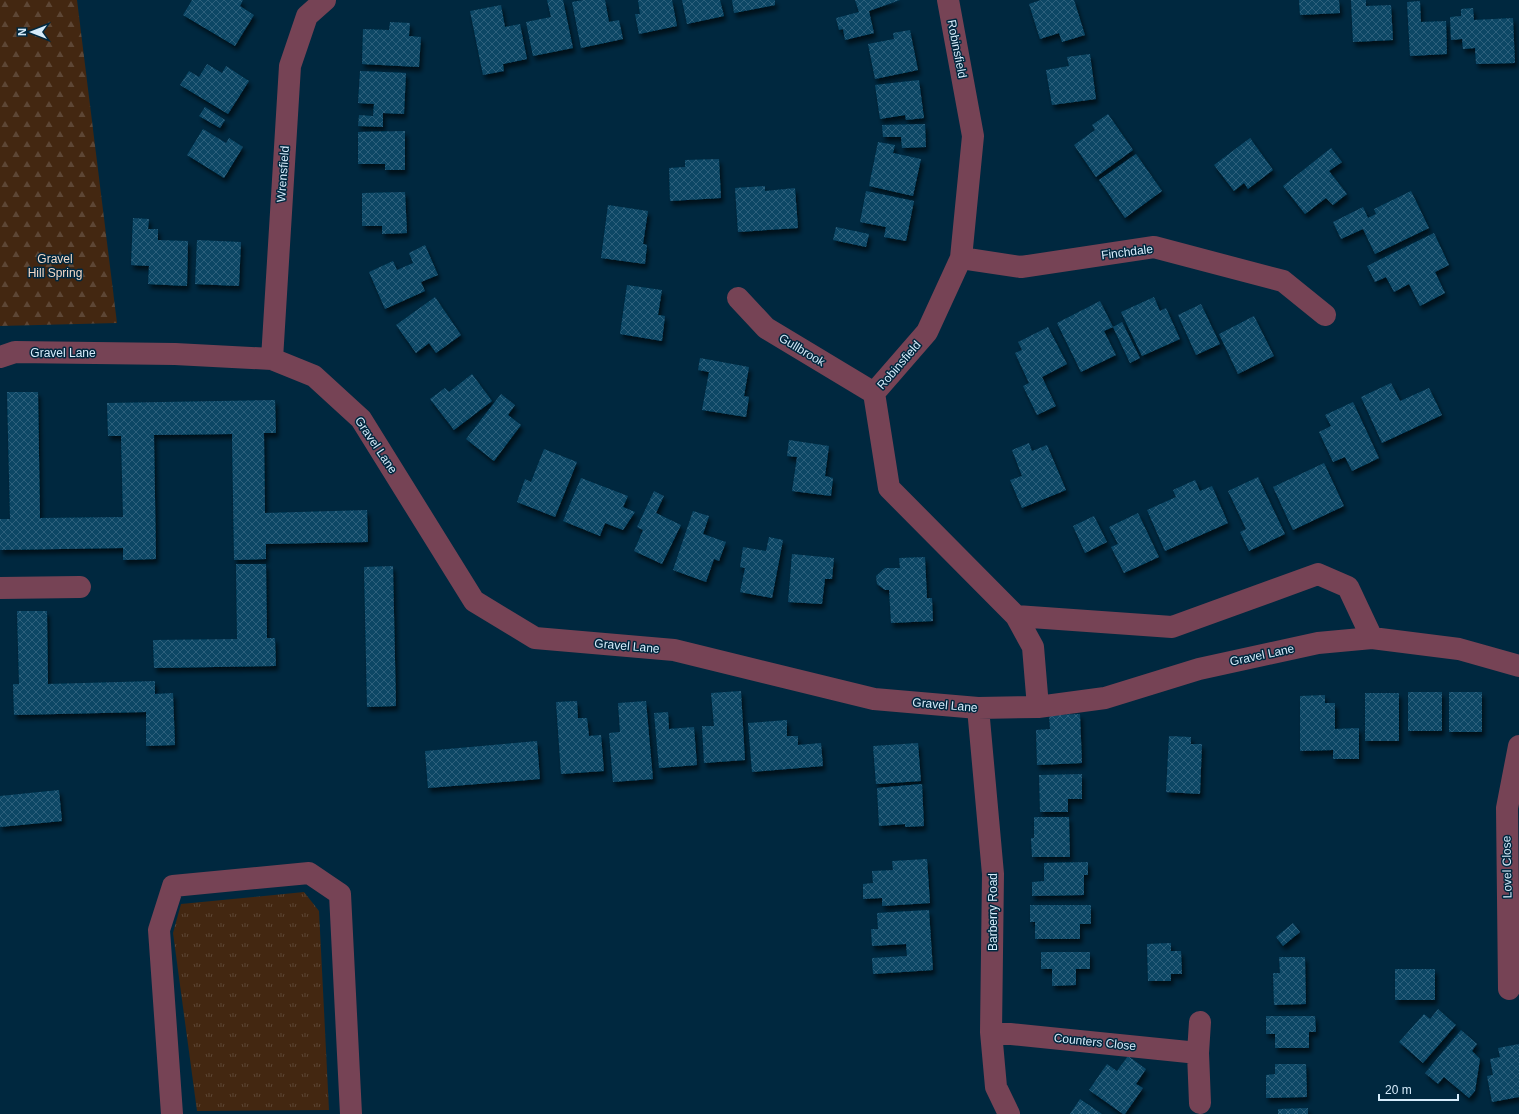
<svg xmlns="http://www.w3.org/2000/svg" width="1519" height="1114" font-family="Helvetica,sans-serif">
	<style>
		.forest { fill: url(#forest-firs) }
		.park { fill: url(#park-tufts) }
		.building { fill: url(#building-cross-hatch); filter: url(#shadow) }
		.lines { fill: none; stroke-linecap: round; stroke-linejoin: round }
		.street { stroke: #764355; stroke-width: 22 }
		.labels { text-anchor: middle; stroke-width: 3; stroke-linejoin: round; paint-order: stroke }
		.street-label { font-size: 12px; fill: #d6ecfb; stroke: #00283f }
		.park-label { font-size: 12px; fill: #f3d8c6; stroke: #00283f }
	</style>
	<defs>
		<pattern id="forest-firs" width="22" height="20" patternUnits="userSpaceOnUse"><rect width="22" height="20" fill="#432711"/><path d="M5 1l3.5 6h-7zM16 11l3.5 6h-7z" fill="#5d4635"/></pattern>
		<pattern id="park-tufts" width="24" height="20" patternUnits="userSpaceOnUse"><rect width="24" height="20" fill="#432711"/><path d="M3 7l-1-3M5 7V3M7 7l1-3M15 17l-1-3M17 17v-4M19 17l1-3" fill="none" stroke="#5d4635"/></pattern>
		<pattern id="building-cross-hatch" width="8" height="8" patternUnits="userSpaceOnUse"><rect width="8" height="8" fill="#0a4665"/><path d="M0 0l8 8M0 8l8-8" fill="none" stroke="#2d617c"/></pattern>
		<filter id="shadow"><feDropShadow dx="2.5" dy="4.5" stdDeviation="2" flood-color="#0009"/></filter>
	</defs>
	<rect width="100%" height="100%" fill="#00283f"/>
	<path class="forest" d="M 0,0 L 77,0 L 117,323 L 0,326 Z"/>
	<path class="park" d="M 304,892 L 319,911 L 329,1110 L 197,1111 L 173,933 L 181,904 Z"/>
	<path class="building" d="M 192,0 L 243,0 L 240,6 L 254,15 L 235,46 L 183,15 Z
		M 547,0 L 563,0 L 573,48 L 533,56 L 526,22 L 551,17 Z
		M 583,0 L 605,0 L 609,22 L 619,20 L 623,39 L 581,48 L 572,2 Z
		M 638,0 L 672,0 L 677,26 L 639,34 L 635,14 L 640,14 Z
		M 682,0 L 720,0 L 724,16 L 687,24 Z
		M 732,0 L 775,0 L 775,5 L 734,13 Z
		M 855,0 L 900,0 L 869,11 L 874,33 L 845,40 L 843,29 L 839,30 L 836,18 L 859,12 Z
		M 1041,0 L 1074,0 L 1085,35 L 1062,42 L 1059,33 L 1040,39 L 1029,4 Z
		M 1299,0 L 1339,0 L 1340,13 L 1300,15 Z
		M 1351,0 L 1366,0 L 1366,6 L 1391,5 L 1393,40 L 1353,42 Z
		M 1420,1 L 1421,22 L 1446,21 L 1447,54 L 1410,56 L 1407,2 Z
		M 501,5 L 505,27 L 520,24 L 527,59 L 503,64 L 504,71 L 483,75 L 470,11 Z
		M 1473,8 L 1474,20 L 1513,18 L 1515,63 L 1476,64 L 1475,48 L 1463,49 L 1462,39 L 1451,40 L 1450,17 L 1461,16 L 1461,9 Z
		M 390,22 L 410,23 L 409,36 L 421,37 L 419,67 L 362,64 L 363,29 L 389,30 Z
		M 910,30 L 918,70 L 875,79 L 868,44 L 894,39 L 893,33 Z
		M 1090,54 L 1096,99 L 1052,105 L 1046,70 L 1069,66 L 1067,57 Z
		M 207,64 L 222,73 L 226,66 L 249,81 L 228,114 L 180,85 L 189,71 L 199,77 Z
		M 360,71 L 406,73 L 404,114 L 383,113 L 383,127 L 358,126 L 359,115 L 373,116 L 374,104 L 358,103 Z
		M 919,80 L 924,118 L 906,120 L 905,115 L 880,119 L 875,85 Z
		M 205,107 L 225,120 L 220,128 L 199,116 Z
		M 1108,114 L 1133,150 L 1096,177 L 1074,145 L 1095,130 L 1092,125 Z
		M 925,124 L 926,147 L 902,148 L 901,137 L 883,137 L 882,125 Z
		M 203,129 L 226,143 L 229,138 L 243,147 L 224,178 L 187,155 Z
		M 405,131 L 405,170 L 385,170 L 385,164 L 358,164 L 358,132 Z
		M 1250,138 L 1273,170 L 1248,189 L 1244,183 L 1234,191 L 1214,165 Z
		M 878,142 L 895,145 L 893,153 L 921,159 L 913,196 L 869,186 Z
		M 1331,148 L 1342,162 L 1329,171 L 1347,194 L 1333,205 L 1326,198 L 1305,214 L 1283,186 Z
		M 1136,154 L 1162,191 L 1125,218 L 1099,180 Z
		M 719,159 L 721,198 L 670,201 L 669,168 L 685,167 L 685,160 Z
		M 765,186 L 765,191 L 795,188 L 798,228 L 738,232 L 735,188 Z
		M 866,191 L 914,201 L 906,241 L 884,237 L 886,227 L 860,222 Z
		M 1411,191 L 1429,228 L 1375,254 L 1363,229 L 1341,239 L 1333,222 L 1363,207 L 1368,218 L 1376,214 L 1374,209 Z
		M 405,192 L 407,233 L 382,234 L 382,226 L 362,226 L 362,193 Z
		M 608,205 L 648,211 L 643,244 L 647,245 L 645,264 L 601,258 Z
		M 133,218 L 149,219 L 148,229 L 158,229 L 158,240 L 188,241 L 187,286 L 148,284 L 149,266 L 131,265 Z
		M 836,227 L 869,234 L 866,247 L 833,240 Z
		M 1434,233 L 1449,265 L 1435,272 L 1445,293 L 1420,306 L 1409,284 L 1394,292 L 1386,277 L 1375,282 L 1367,266 Z
		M 197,240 L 241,242 L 239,286 L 195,284 Z
		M 425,245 L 438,275 L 421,282 L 425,291 L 385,309 L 369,272 L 393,261 L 397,270 L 413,263 L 409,253 Z
		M 627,285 L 662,290 L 658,315 L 665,316 L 662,341 L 620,334 Z
		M 435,297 L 461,335 L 436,353 L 429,343 L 416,353 L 396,325 Z
		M 1154,297 L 1160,311 L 1166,308 L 1180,339 L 1142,356 L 1121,312 Z
		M 1100,301 L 1113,327 L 1104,331 L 1116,355 L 1081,372 L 1057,323 Z
		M 1201,304 L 1220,344 L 1196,355 L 1178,315 Z
		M 1254,316 L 1274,356 L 1238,374 L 1219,334 Z
		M 1122,322 L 1140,358 L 1130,363 L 1113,327 Z
		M 1048,327 L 1067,364 L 1042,377 L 1056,406 L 1037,415 L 1023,386 L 1029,383 L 1015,353 L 1022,350 L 1018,342 Z
		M 700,358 L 749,367 L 744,396 L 749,397 L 746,417 L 702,410 L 709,372 L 698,370 Z
		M 472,374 L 492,401 L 454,430 L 430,399 L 445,388 L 449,392 Z
		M 1391,383 L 1400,401 L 1429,388 L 1442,415 L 1382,443 L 1361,397 Z
		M 7,392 L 38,392 L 40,518 L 123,517 L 121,436 L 108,436 L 107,403 L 275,400 L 276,433 L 264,433 L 265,513 L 367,510 L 368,542 L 266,544 L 266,559 L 234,560 L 232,434 L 154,435 L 156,559 L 123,560 L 123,548 L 0,550 L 0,519 L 10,519 Z
		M 501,394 L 515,405 L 508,415 L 521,425 L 494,461 L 466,439 Z
		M 1353,402 L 1379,458 L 1352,471 L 1345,457 L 1333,462 L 1319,432 L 1331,426 L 1325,415 Z
		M 789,440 L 829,446 L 825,476 L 833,478 L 831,496 L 792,491 L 797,457 L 787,456 Z
		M 1029,443 L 1032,451 L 1047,445 L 1066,490 L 1022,508 L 1010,480 L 1022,476 L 1012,450 Z
		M 544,449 L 577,462 L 555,517 L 517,502 L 525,479 L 531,482 Z
		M 1324,463 L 1344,506 L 1293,530 L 1273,487 Z
		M 1258,477 L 1285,534 L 1249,551 L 1240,532 L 1246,529 L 1228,491 Z
		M 581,478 L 628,496 L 623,507 L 635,512 L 623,530 L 605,523 L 600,536 L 563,521 Z
		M 1195,480 L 1200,491 L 1212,486 L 1228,523 L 1165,551 L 1147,510 L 1176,497 L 1173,490 Z
		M 654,491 L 664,496 L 656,513 L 681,525 L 662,564 L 634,551 L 643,530 L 637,527 Z
		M 693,511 L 709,516 L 703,534 L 726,542 L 719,561 L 714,559 L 706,582 L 673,570 Z
		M 1138,513 L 1159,557 L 1124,573 L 1111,547 L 1118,544 L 1109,527 Z
		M 1094,516 L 1107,542 L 1085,553 L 1073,526 Z
		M 769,537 L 783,540 L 772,598 L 740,592 L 745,568 L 740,567 L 743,547 L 766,551 Z
		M 792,554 L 834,558 L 832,579 L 825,579 L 822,604 L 788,602 Z
		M 925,557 L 927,598 L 932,598 L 933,621 L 891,623 L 889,590 L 885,590 L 877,584 L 876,576 L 885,568 L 900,568 L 899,558 Z
		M 236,564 L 266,564 L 267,638 L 275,638 L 276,666 L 154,668 L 153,640 L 237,639 Z
		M 393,566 L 396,706 L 367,707 L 364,567 Z
		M 17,611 L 47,611 L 48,684 L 155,681 L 155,694 L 173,693 L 175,745 L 146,746 L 146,712 L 14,715 L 13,684 L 19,684 Z
		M 741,691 L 745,760 L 704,763 L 702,726 L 714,726 L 711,693 Z
		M 1408,692 L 1442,692 L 1442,731 L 1408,731 Z
		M 1449,692 L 1482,692 L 1482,732 L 1449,732 Z
		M 1365,693 L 1399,693 L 1399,741 L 1365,741 Z
		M 1325,695 L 1325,703 L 1335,703 L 1335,729 L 1359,728 L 1359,759 L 1333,759 L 1333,750 L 1300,751 L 1300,696 Z
		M 577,701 L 578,718 L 587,718 L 589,736 L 601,735 L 604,771 L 561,774 L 556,702 Z
		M 646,701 L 653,779 L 613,782 L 609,733 L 620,732 L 618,703 Z
		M 668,712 L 669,729 L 694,727 L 697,765 L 659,768 L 654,713 Z
		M 1080,714 L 1082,763 L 1037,765 L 1036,730 L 1050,729 L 1049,715 Z
		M 787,720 L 787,736 L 798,736 L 798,745 L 821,743 L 823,766 L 752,772 L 748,723 Z
		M 1169,736 L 1191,737 L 1191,744 L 1202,744 L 1200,794 L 1166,792 Z
		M 537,741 L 540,779 L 428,788 L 425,751 Z
		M 918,743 L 921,781 L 876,784 L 873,746 Z
		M 1082,774 L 1082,799 L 1068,799 L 1068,812 L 1040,812 L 1039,775 Z
		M 922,784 L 924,826 L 905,827 L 905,824 L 879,826 L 877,788 Z
		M 59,790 L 62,821 L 0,827 L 0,796 Z
		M 1034,817 L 1069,817 L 1070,857 L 1032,857 L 1031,838 L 1034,838 Z
		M 927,859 L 930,903 L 882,906 L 882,898 L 863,899 L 863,884 L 873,883 L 872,871 L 893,870 L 892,861 Z
		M 1088,862 L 1088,875 L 1084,875 L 1084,895 L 1032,896 L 1032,882 L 1044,881 L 1044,863 Z
		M 1030,905 L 1091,905 L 1091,924 L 1080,924 L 1080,939 L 1035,939 L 1035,922 L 1030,922 Z
		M 929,910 L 933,970 L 873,974 L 872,958 L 907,956 L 906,944 L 872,946 L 871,929 L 878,929 L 877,913 Z
		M 1293,923 L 1300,932 L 1283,946 L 1276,937 Z
		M 1171,943 L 1171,951 L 1181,951 L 1182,974 L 1171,974 L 1171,981 L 1148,981 L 1147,944 Z
		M 1041,952 L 1090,952 L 1090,969 L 1076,969 L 1076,985 L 1052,986 L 1052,969 L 1041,969 Z
		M 1279,957 L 1305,957 L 1306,1004 L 1274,1005 L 1273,973 L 1280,973 Z
		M 1395,969 L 1435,969 L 1435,1000 L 1395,1000 Z
		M 1438,1009 L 1456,1025 L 1423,1063 L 1399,1042 L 1424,1014 L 1430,1019 Z
		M 1266,1016 L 1315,1016 L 1316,1032 L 1309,1032 L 1309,1048 L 1275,1048 L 1275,1034 L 1266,1034 Z
		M 1461,1030 L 1477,1044 L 1472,1051 L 1480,1059 L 1475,1091 L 1469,1098 L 1444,1077 L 1438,1084 L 1425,1073 Z
		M 1519,1044 L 1519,1097 L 1492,1102 L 1487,1076 L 1493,1075 L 1490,1059 L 1500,1057 L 1498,1048 Z
		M 1128,1056 L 1146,1069 L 1136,1084 L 1143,1088 L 1125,1114 L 1123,1114 L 1089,1090 L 1107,1064 L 1117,1071 Z
		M 1275,1064 L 1306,1064 L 1307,1097 L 1266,1098 L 1266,1075 L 1275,1074 Z
		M 1080,1099 L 1102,1114 L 1070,1114 Z
		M 1308,1108 L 1308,1114 L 1278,1114 L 1278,1109 Z"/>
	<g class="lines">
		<path class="street" d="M 948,0 L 973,136 L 961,258 L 927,332 L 874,393 L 889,488 L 1016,616 L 1033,647 L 1038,707
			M 961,258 L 1021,267 L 1154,247 L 1283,281 L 1325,315
			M 738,298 L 766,328 L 874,393
			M 0,357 L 15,352 L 175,354 L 272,359 L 314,376 L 361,419 L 474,601 L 535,638 L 674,650 L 874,699 L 978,708 L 1038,707 L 1105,698 L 1199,669 L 1318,643 L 1372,638 L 1459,649 L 1519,666
			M 272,359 L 290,66 L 307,16 L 325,0
			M 0,588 L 80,587
			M 1016,616 L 1172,627 L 1318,574 L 1348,587 L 1372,638
			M 978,708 L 993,874 L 991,1032 L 996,1087 L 1009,1114
			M 1509,989 L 1507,808 L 1519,746
			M 1200,1022 L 1198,1053 L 1200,1103
			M 991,1032 L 1198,1053
			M 172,1114 L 159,930 L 173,886 L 309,873 L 340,894 L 351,1114"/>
	</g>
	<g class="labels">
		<g class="street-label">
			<text transform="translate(957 49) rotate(79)" y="4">Robinsfield</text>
			<text transform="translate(283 174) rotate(-86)" y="4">Wrensfield</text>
			<text transform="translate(1127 252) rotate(-7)" y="4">Finchdale</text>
			<text transform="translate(802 350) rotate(31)" y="4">Gullbrook</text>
			<text x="63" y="357">Gravel Lane</text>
			<text transform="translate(899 365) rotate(-49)" y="4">Robinsfield</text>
			<text transform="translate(376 445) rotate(56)" y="4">Gravel Lane</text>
			<text transform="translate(627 646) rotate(5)" y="4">Gravel Lane</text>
			<text transform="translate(1262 655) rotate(-12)" y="4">Gravel Lane</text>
			<text transform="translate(945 705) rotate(5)" y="4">Gravel Lane</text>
			<text transform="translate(1507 867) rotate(-91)" y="4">Lovel Close</text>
			<text transform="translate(993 912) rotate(-90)" y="4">Barberry Road</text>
			<text transform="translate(1095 1042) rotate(6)" y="4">Counters Close</text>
		</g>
		<g class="park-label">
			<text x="55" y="263">Gravel<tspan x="55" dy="14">Hill Spring</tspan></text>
		</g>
	</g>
	<g transform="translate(32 32) rotate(270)" stroke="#00283f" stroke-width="3" paint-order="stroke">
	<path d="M0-3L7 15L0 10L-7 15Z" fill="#d6ecfb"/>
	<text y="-6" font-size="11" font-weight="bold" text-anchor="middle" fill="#d6ecfb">N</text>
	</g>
	<path d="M1379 1094v6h79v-6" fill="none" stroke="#d6ecfb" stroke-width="2"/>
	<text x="1385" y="1094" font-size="12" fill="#d6ecfb" stroke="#00283f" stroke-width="3" paint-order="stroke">20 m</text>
</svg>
